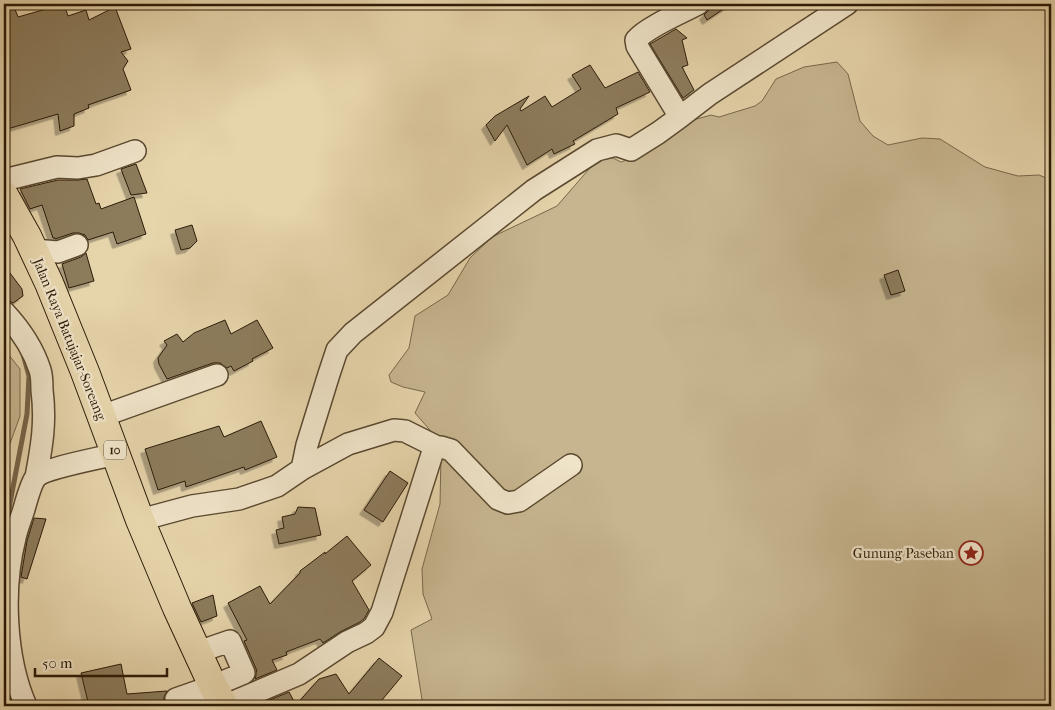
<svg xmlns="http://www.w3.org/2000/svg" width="1055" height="710" font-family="'IM FELL French Canon',serif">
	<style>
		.green { fill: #c6b58f; stroke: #78684b }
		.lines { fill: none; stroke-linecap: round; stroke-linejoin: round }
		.stream { stroke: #756448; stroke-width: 5 }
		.building { fill: #8c7b5c; stroke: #2b1b07; filter: url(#shadow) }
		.minor-casing { stroke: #5a4930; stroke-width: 24 }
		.highway-casing { stroke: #2b1b07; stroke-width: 30 }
		.minor { stroke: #efe3c8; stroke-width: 21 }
		.highway { stroke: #e6d4ab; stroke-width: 28 }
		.labels { text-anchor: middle; stroke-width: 4.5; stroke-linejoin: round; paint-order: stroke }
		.shield { fill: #efe3c8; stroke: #665741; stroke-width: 1 }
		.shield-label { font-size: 12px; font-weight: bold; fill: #2b1b07 }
		.street-label { font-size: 14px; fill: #2b1b07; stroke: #efe3c8 }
		.poi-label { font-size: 14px; fill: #2b1b07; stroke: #efe3c8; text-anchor: end }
	</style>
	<defs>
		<filter id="shadow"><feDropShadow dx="-4.5" dy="4.5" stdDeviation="0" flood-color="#0004"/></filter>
	</defs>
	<rect width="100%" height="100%" fill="#e6d4ab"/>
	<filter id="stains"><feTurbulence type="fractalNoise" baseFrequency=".004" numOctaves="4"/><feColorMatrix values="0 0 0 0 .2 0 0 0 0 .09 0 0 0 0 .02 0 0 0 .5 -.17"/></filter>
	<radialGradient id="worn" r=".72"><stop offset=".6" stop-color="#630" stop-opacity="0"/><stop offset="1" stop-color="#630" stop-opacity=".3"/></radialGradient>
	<path class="green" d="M 837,62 L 848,74 L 860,121 L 873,136 L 888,145 L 922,138 L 940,139 L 985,167 L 1018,176 L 1039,175 L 1051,180 L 1051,706 L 423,706 L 411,630 L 432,619 L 423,594 L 422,569 L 440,504 L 441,455 L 429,429 L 415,413 L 425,392 L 403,387 L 391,382 L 389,375 L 409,348 L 415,316 L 448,295 L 470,258 L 492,237 L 557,206 L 596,161 L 613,158 L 621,162 L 637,156 L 686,122 L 711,115 L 719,117 L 755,106 L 762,101 L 776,79 L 804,67 Z
		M 4,349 L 20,369 L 20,416 L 4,460 Z"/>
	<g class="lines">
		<path class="stream" d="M 6,533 L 10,503 L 27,414 L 29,376 L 23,354
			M 4,675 L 6,688 L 13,706"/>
	</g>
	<path class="building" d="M 4,4 L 13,4 L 18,17 L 64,4 L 68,16 L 86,10 L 89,20 L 115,7 L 131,49 L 121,52 L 128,61 L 123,69 L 131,90 L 88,105 L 89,108 L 74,114 L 74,126 L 60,131 L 58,114 L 4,130 Z
		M 710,4 L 731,4 L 707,20 L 704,15 L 709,10 Z
		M 676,29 L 687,38 L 682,40 L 688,65 L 682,67 L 694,90 L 683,98 L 650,44 Z
		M 590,65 L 605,88 L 638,72 L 650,92 L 616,108 L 618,114 L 573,141 L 575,144 L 554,154 L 552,149 L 527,165 L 507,125 L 495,141 L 486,125 L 495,116 L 529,96 L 520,109 L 521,111 L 545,96 L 552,107 L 581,89 L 572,75 Z
		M 136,164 L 147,193 L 131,195 L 121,169 Z
		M 87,179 L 96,204 L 99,203 L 101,209 L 134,197 L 146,234 L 117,244 L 113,232 L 88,240 L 85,235 L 79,233 L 73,233 L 55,239 L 55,238 L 53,238 L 42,205 L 30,209 L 20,189 L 58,180 L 78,180 Z
		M 192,225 L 197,241 L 190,248 L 181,250 L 175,230 Z
		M 86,253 L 94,281 L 69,288 L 62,264 L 81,257 Z
		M 4,265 L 22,289 L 23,296 L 13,303 L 8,300 L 4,294 Z
		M 898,270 L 905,291 L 891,295 L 884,275 Z
		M 225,320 L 231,334 L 257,320 L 273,348 L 252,359 L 253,361 L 234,371 L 231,366 L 227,368 L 220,363 L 213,363 L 167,379 L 159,364 L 158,358 L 167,345 L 164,341 L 177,334 L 183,342 L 194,333 Z
		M 261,421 L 277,457 L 245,470 L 244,467 L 186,487 L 185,481 L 158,490 L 145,449 L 219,426 L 224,437 Z
		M 390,471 L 408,483 L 383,522 L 364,510 Z
		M 298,507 L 315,508 L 321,535 L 279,544 L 276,530 L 284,528 L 282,517 L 295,514 Z
		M 34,518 L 46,519 L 27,579 L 21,577 L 27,541 Z
		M 347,536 L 371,565 L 352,581 L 369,610 L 364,619 L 360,622 L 340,632 L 323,643 L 320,639 L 286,652 L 287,655 L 272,660 L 277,670 L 255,679 L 256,675 L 256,672 L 257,671 L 244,641 L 247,640 L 228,603 L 260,586 L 270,604 L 300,573 L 300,571 L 325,552 L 325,554 Z
		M 213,595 L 217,616 L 201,622 L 192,603 Z
		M 379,658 L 402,676 L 377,706 L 255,706 L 289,692 L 296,705 L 319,679 L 336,674 L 349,694 Z
		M 121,664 L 127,694 L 167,691 L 164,697 L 164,703 L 166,706 L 89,706 L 81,673 Z"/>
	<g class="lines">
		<g class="minor-casing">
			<path id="minor" d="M 680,117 L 710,94 L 847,4
				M 4,180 L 57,167 L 78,168 L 96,165 L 135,151
				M 33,250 L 58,252 L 77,245
				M 4,312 C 19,328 33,348 40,370 C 42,376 42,383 42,390 C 46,422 42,445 36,477
				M 102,416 L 217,375
				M 302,469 L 348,444 L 394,430 L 405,431 L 437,447 L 441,447 L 451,450 L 498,499 L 508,503 L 519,501 L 571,465
				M 140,520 L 192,506 L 239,499 L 277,486 L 302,469 L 307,445 L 329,374 L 337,350 L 353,333 L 534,190 L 597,150 L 616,145 L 631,150 L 658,133 L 680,117 L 637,46 L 636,40 C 647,27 681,13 698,4
				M 176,699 L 213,686 L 244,673 L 230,641 L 198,652
				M 26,706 C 5,658 2,589 15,538 C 17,528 21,519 24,509 C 26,502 31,483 36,477 C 45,468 101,458 116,454
				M 224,706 L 299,674 L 347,642 L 366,633 L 374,627 L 382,612 L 433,451 L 437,447"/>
		</g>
		<g class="highway-casing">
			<path id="highway" d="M 4,195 L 27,236 L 49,283 L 85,372 L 140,520 L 177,608 L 213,686 L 224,706"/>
		</g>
		<use href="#minor" class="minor"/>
		<use href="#highway" class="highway"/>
	</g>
	<defs>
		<g id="sight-ring" transform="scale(1.25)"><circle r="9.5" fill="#efe3c8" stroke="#8f2418" stroke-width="1.5"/><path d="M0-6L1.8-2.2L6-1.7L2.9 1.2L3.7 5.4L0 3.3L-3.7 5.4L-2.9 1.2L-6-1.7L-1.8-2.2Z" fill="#8f2418"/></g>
	</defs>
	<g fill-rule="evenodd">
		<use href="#sight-ring" x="971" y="553"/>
	</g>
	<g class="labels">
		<rect class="shield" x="104" y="440.5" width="22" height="19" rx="4"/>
		<g class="shield-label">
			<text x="115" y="454">10</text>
		</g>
		<g class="street-label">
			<text transform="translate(70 339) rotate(68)" y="5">Jalan Raya Batujajar-Soreang</text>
		</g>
		<g class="poi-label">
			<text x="954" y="558">Gunung Paseban</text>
		</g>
	</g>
	<rect width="1055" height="710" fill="none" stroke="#e6d4ab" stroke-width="20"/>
	<rect x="5" y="5" width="1045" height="700" fill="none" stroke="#2b1b07" stroke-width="2.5"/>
	<rect x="10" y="10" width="1035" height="690" fill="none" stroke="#2b1b07"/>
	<path d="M35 668v8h132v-8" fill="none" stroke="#2b1b07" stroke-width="2.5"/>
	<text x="42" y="668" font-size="15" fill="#2b1b07" stroke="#efe3c8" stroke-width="4" paint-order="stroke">50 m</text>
	<rect width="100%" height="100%" filter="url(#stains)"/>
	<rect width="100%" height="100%" fill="url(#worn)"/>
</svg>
